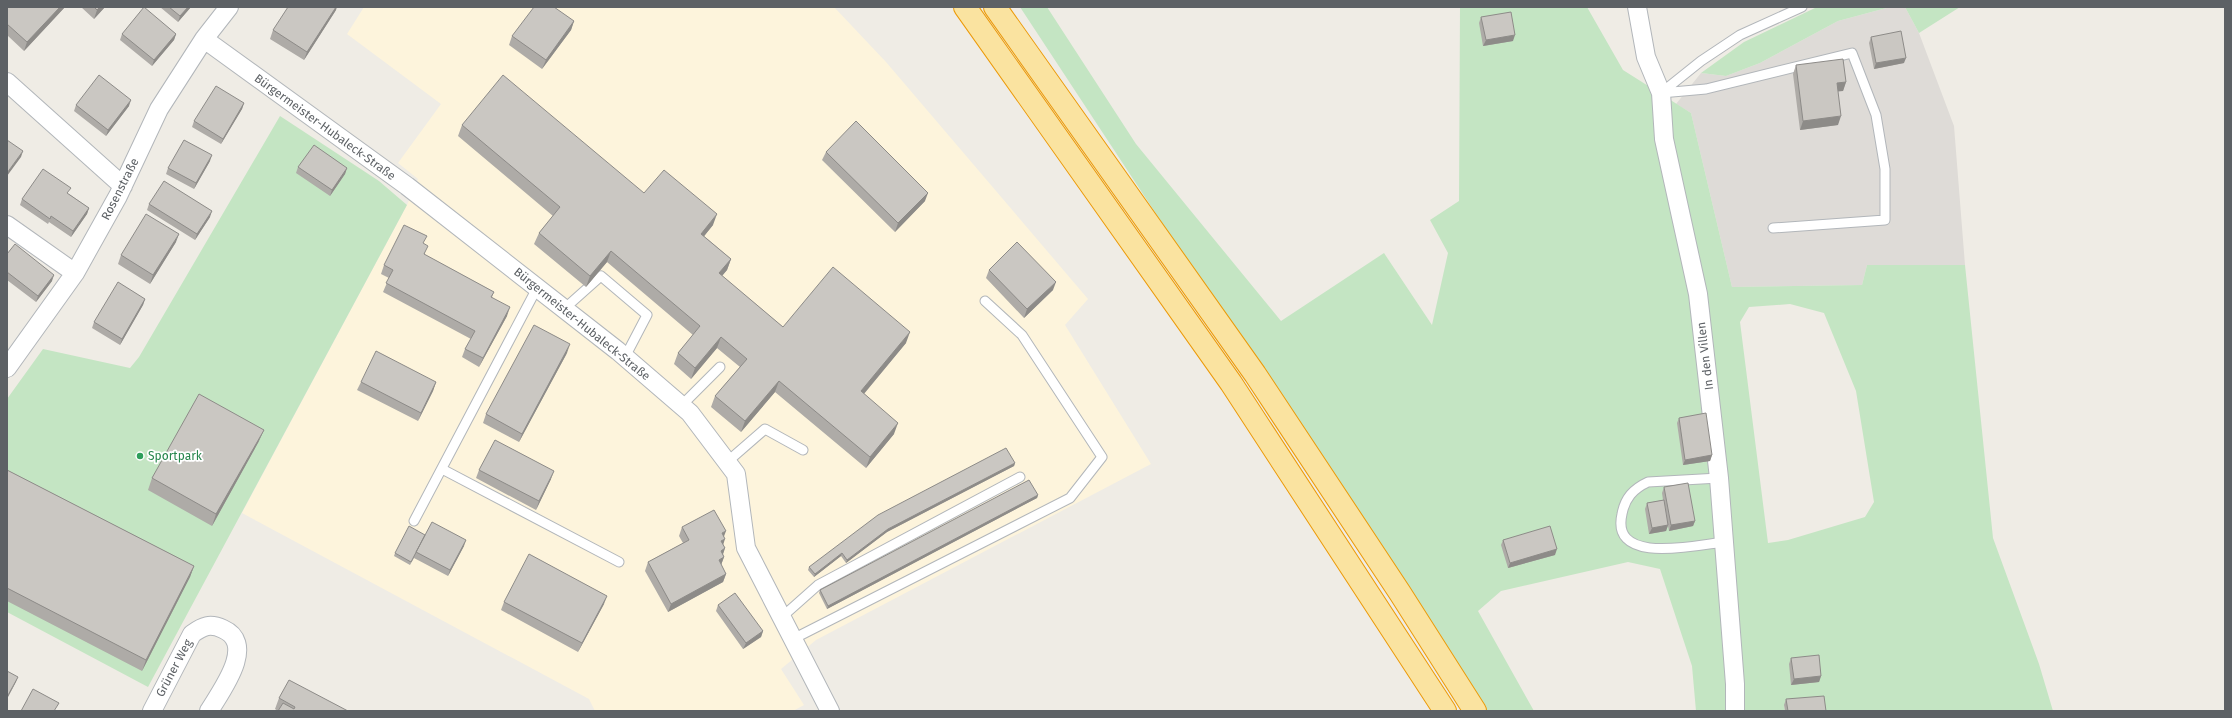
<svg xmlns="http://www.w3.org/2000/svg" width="2232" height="718" font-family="'Fira Sans',sans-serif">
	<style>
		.commercial { fill: #fdf4dc }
		.industrial { fill: #dedbd7 }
		.green { fill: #c4e5c3; fill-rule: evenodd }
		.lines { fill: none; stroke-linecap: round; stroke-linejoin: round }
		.service-casing { stroke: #b2b6ba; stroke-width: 11 }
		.minor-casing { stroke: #b2b6ba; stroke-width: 20 }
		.trunk-casing { stroke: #ec9a08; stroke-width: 24 }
		.service { stroke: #fff; stroke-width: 9 }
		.minor { stroke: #fff; stroke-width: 18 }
		.trunk { stroke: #fae3a0; stroke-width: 22 }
		.wall { fill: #aeaba7 }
		.shaded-wall { fill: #8d8b88 }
		.building { fill: #cac7c2; stroke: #8d8b88 }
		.leisure-dot { fill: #2e9e5b; stroke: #fff; stroke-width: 1.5 }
		.labels { text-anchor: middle; stroke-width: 3.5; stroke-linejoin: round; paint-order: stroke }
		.street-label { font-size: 12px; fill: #5d6165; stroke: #fff }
		.leisure-label { font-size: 12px; fill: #27864d; stroke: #fff; text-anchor: start }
	</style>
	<rect width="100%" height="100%" fill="#efece5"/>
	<path class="commercial" d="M 364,7 L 834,7 L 886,62 L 1088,299 L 1065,325 L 1151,464 L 816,640 L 781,669 L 804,705 L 793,711 L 595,711 L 589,699 L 242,513 L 407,205 L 418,179 L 398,163 L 441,104 L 347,34 Z"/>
	<path class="industrial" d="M 1890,7 L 1905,7 L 1919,33 L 1954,126 L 1965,265 L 1867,265 L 1862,285 L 1732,287 L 1691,113 L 1676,104 L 1701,73 L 1726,76 L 1760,63 L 1838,21 Z"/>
	<path class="green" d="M 1020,7 L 1047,7 L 1136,144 L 1281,321 L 1384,253 L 1432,325 L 1448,253 L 1430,220 L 1459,201 L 1460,7 L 1587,7 L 1623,70 L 1691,113 L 1732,287 L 1862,285 L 1867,265 L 1965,265 L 1993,538 L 2039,664 L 2053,711 L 1823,711 L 1784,705 L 1785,711 L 1696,711 L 1692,666 L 1660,569 L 1628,562 L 1501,591 L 1478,611 L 1534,711 L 1483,711 ZM 1790,304 L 1824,313 L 1856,391 L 1874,502 L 1865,517 L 1788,540 L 1768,543 L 1740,322 L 1749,307 Z
		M 1817,7 L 1890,7 L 1838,21 L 1760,63 L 1726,76 L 1701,73 L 1744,42 Z
		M 1905,7 L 1960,7 L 1919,33 Z
		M 280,116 L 379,181 L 407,205 L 148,687 L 7,612 L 7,399 L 43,349 L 130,368 L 139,357 Z"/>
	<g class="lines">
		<g class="service-casing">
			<path id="service" d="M 1661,93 L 1706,89 L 1852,53 L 1876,115 L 1885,169 L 1885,220 L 1773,228
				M 1661,93 L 1701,61 L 1740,35 L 1802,7
				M 564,309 L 601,276 L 647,315 L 625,357
				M 681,406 L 720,367
				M 727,462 L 765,429 L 803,450
				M 442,469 L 619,562
				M 1719,478 L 1648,482 C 1633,489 1625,498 1622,514 C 1610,566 1697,545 1724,542
				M 414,521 L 537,288
				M 782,617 L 818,585 L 1020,477
				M 793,639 L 1070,498 L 1102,457 L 1022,335 L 985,301"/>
		</g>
		<g class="minor-casing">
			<path id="minor" d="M 1637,7 L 1646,57 L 1661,93 L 1664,139 L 1698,294 L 1719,478 L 1735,684 L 1735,711
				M 204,39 L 407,186 L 618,351 L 690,413 L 736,474 L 746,548 L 830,711
				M 7,82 L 123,186
				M 7,225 L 75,273
				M 7,368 L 75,273 L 118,196 L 159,109 L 204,39 L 229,7
				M 152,711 L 192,634 C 203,626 210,623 223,629 C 257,644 221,691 209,711"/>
		</g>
		<g class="trunk-casing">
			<path id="trunk" d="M 965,7 L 1231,383 L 1445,711
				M 995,7 L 1255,374 L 1400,593 L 1475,711"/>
		</g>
		<use href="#service" class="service"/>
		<use href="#minor" class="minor"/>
		<use href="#trunk" class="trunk"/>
	</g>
	<path class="wall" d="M 7,7 L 65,7 L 24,51 L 7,35 Z
		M 81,7 L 105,7 L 94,19 Z
		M 160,7 L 191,7 L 178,22 Z
		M 336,10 L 304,60 L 270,39 L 273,30 Z
		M 1481,17 L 1513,41 L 1483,46 L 1479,23 Z
		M 574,21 L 571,30 L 542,69 L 509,45 L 512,36 Z
		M 122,34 L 176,34 L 174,40 L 152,66 L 120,40 Z
		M 1871,37 L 1904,63 L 1874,69 L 1869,43 Z
		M 1796,65 L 1846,82 L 1843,91 L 1838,91 L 1838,125 L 1800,130 L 1793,74 Z
		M 244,103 L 242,109 L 221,144 L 192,127 L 194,121 Z
		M 76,105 L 129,106 L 106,136 L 74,111 Z
		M 462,125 L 644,193 L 713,225 L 704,236 L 731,259 L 727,270 L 722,276 L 783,327 L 906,343 L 864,394 L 894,434 L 866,468 L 775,392 L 741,432 L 711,407 L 715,396 L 740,367 L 717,348 L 691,379 L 674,364 L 678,353 L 693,335 L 607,262 L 586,287 L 534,244 L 539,233 L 553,216 L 458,136 Z
		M 826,152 L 925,201 L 895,232 L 822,160 Z
		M 210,161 L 194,189 L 166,174 L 168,168 Z
		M 298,167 L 347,168 L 345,174 L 330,196 L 296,173 Z
		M 69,194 L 89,208 L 87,214 L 71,237 L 49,222 L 48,224 L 20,205 L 22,199 Z
		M 149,204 L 210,217 L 195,240 L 147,210 Z
		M 176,242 L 150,284 L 118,264 L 121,255 Z
		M 424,244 L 425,255 L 494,292 L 492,297 L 507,316 L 479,367 L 462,357 L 465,349 L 471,339 L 383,292 L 389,278 L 381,274 L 384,265 Z
		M 7,254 L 52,281 L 36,302 L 7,280 Z
		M 989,270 L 1053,290 L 1024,318 L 986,278 Z
		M 145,299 L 143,305 L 120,345 L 92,328 L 94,322 Z
		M 567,353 L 519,442 L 483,423 L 486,414 Z
		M 361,382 L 436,382 L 433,391 L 418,421 L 357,390 Z
		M 1679,418 L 1712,455 L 1710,461 L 1683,465 L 1677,423 Z
		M 259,441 L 212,526 L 148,490 L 152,478 Z
		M 1015,463 L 1014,466 L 887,532 L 846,563 L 841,556 L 814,577 L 808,570 L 809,567 Z
		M 7,470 L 194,566 L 190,577 L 142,671 L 7,601 Z
		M 479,470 L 551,479 L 536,510 L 476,478 Z
		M 1664,487 L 1695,521 L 1693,526 L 1669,531 L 1668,526 L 1666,531 L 1649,534 L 1645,509 L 1647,503 L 1663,500 L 1662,493 Z
		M 1038,495 L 1037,498 L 827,609 L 819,593 L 820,590 Z
		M 682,527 L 724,537 L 723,545 L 725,548 L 723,554 L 724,557 L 721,565 L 726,574 L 723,582 L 668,612 L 645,571 L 648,562 L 683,543 L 679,536 Z
		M 425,535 L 464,546 L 448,576 L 414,558 L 410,565 L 394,556 L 395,553 Z
		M 1503,540 L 1555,555 L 1508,568 L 1501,545 Z
		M 504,602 L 604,604 L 578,652 L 501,610 Z
		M 718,605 L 763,631 L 761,637 L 743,649 L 716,611 Z
		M 1791,658 L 1821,676 L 1819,682 L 1791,685 L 1789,664 Z
		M 279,698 L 348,711 L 278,711 L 275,709 Z
		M 1786,699 L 1826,711 L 1785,711 L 1784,705 Z"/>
	<path class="shaded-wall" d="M 60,7 L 65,7 L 24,51 L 27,42 Z
		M 100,7 L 105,7 L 94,19 L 97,10 Z
		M 188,7 L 191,7 L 178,22 L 180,16 Z
		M 336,7 L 337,7 L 336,10 L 304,60 L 307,52 Z
		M 574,21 L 571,30 L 542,69 L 546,60 Z
		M 176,34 L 174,40 L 152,66 L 154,60 Z
		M 1515,35 L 1513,41 L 1483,46 L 1486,40 Z
		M 1906,58 L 1904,63 L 1874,69 L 1876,63 Z
		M 1846,82 L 1843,91 L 1833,92 L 1837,83 Z
		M 131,100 L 129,106 L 106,136 L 108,130 Z
		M 244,103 L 242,109 L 221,144 L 223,139 Z
		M 1841,116 L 1838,125 L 1800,130 L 1803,121 Z
		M 23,151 L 21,157 L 7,176 L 7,173 Z
		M 212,155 L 210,161 L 194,189 L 196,183 Z
		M 347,168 L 345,174 L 330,196 L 332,190 Z
		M 928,193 L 925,201 L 895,232 L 898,223 Z
		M 89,208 L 87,214 L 71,237 L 73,231 Z
		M 212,211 L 210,217 L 195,240 L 197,234 Z
		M 717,214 L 713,225 L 697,245 L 701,234 Z
		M 179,234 L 176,242 L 150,284 L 153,275 Z
		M 611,251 L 607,262 L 586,287 L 590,276 Z
		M 731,259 L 727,270 L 715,284 L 719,273 Z
		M 54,275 L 52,281 L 36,302 L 38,296 Z
		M 1056,282 L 1053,290 L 1024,318 L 1027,309 Z
		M 145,299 L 143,305 L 120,345 L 122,339 Z
		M 510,307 L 507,316 L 479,367 L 483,358 Z
		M 910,332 L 906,343 L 857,402 L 861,391 Z
		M 721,337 L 717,348 L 691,379 L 695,368 Z
		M 570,344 L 567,353 L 519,442 L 522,434 Z
		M 779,381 L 775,392 L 741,432 L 745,421 Z
		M 436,382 L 433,391 L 418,421 L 421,413 Z
		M 898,423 L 894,434 L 866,468 L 870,457 Z
		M 264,430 L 259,441 L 212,526 L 216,514 Z
		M 1712,455 L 1710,461 L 1683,465 L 1685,460 Z
		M 1015,463 L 1014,466 L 887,532 L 846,563 L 847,560 L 888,529 Z
		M 554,471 L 551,479 L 536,510 L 539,501 Z
		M 1038,495 L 1037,498 L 827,609 L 828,606 Z
		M 1695,521 L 1693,526 L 1669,531 L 1671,525 Z
		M 1668,525 L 1666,531 L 1649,534 L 1652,528 Z
		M 726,531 L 723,539 L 722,533 Z
		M 725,539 L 722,548 L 721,541 Z
		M 466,540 L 464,546 L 448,576 L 450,570 Z
		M 725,548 L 722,557 L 721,551 Z
		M 1557,549 L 1555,555 L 1508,568 L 1510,563 Z
		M 842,553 L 841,556 L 814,577 L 815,574 Z
		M 724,557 L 721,565 L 719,560 Z
		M 194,566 L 190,577 L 142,671 L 146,660 Z
		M 726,574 L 723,582 L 668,612 L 671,604 Z
		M 607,596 L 604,604 L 578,652 L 582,643 Z
		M 763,631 L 761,637 L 743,649 L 746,643 Z
		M 1821,676 L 1819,682 L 1791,685 L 1794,679 Z
		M 18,677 L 16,682 L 7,699 L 7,697 Z"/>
	<path class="building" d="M 7,7 L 60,7 L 27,42 L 7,24 Z
		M 94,7 L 100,7 L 97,10 Z
		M 144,7 L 176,34 L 154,60 L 122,34 Z
		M 169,7 L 188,7 L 180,16 Z
		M 288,7 L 336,7 L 307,52 L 273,30 Z
		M 534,7 L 554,7 L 574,21 L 546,60 L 512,36 Z
		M 1511,12 L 1515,35 L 1486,40 L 1481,17 Z
		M 1901,31 L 1906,58 L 1876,63 L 1871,37 Z
		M 1843,59 L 1846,82 L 1837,83 L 1841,116 L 1803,121 L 1796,65 Z
		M 99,75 L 131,100 L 108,130 L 76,105 Z
		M 503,75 L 644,193 L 664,170 L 717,214 L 701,234 L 731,259 L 719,273 L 783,327 L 833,267 L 910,332 L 861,391 L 898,423 L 870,457 L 779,381 L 745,421 L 715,396 L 747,359 L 721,337 L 695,368 L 678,353 L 700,326 L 611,251 L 590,276 L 539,233 L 560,207 L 462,125 Z
		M 216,86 L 244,103 L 223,139 L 194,121 Z
		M 856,121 L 928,193 L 898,223 L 826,152 Z
		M 7,140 L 23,151 L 7,173 Z
		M 184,140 L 212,155 L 196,183 L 168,168 Z
		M 314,145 L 347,168 L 332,190 L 298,167 Z
		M 43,169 L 71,188 L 67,193 L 89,208 L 73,231 L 51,216 L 50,219 L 22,199 Z
		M 164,181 L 212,211 L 197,234 L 149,204 Z
		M 146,214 L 179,234 L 153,275 L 121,255 Z
		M 404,225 L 427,236 L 423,243 L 428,246 L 424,254 L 494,292 L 491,297 L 510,307 L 483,358 L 465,349 L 475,331 L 386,283 L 393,270 L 384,265 Z
		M 1017,242 L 1056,282 L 1027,309 L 989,270 Z
		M 15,244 L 54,275 L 38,296 L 7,272 L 7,254 Z
		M 118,282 L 145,299 L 122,339 L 94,322 Z
		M 534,325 L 570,344 L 522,434 L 486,414 Z
		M 376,351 L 436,382 L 421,413 L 361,382 Z
		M 199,394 L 264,430 L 216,514 L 152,478 Z
		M 1706,413 L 1712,455 L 1685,460 L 1679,418 Z
		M 495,440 L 554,471 L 539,501 L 479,470 Z
		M 1006,448 L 1015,463 L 888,529 L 847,560 L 842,553 L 815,574 L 809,567 L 878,515 Z
		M 7,470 L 194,566 L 146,660 L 7,588 Z
		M 1029,480 L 1038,495 L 828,606 L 820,590 Z
		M 1688,483 L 1695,521 L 1671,525 L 1664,487 Z
		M 1664,500 L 1668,525 L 1652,528 L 1647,503 Z
		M 714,510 L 726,531 L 722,533 L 725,539 L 721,541 L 725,548 L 721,551 L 724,557 L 719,560 L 726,574 L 671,604 L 648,562 L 689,540 L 682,527 Z
		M 432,522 L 466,540 L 450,570 L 416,552 Z
		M 409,526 L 425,535 L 411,562 L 395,553 Z
		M 1550,526 L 1557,549 L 1510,563 L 1503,540 Z
		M 529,554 L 607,596 L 582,643 L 504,602 Z
		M 735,593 L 763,631 L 746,643 L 718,605 Z
		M 1819,655 L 1821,676 L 1794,679 L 1791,658 Z
		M 7,671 L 18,677 L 7,697 Z
		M 289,680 L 348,711 L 278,711 L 283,703 L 294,709 L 295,707 L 279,698 Z
		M 33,689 L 59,703 L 54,711 L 21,711 Z
		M 1824,696 L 1826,711 L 1788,711 L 1786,699 Z"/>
	<circle class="leisure-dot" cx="140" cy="456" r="4"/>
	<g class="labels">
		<g class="street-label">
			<text transform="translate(325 127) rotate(36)" y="4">Bürgermeister-Hubaleck-Straße</text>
			<text transform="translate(120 189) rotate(-63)" y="4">Rosenstraße</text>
			<text transform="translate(582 324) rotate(39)" y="4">Bürgermeister-Hubaleck-Straße</text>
			<text transform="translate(1705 356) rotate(-97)" y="4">In den Villen</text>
			<text transform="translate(174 668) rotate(-62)" y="4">Grüner Weg</text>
		</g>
		<g class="leisure-label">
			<text x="148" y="460">Sportpark</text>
		</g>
	</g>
	<rect width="2232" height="718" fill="none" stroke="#5d6165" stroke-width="16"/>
</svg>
